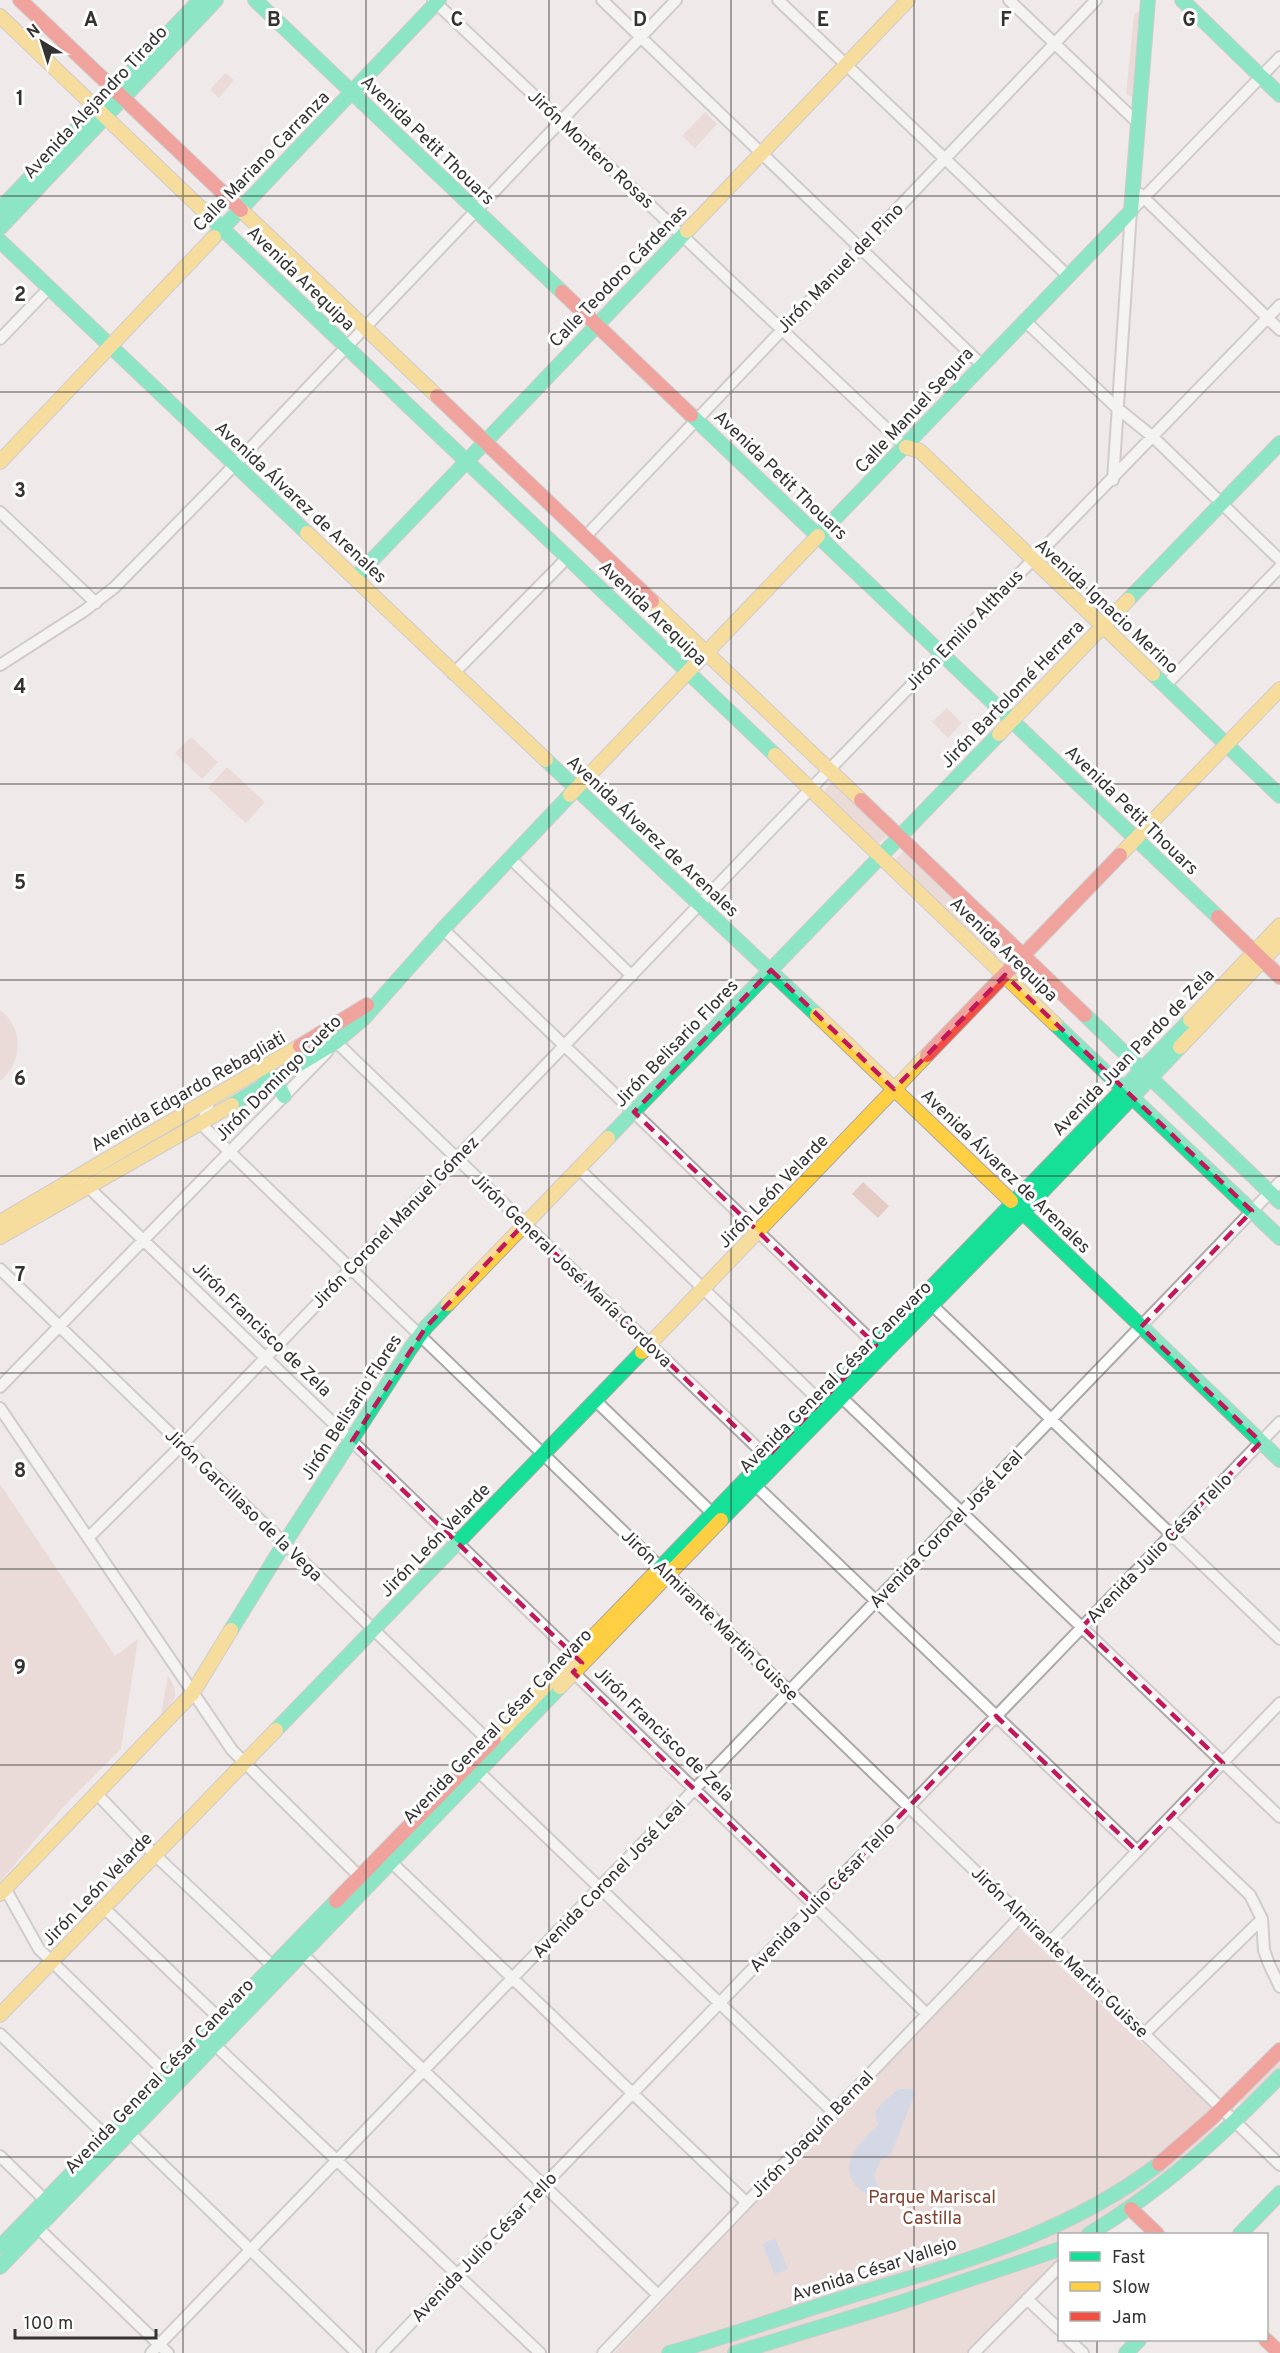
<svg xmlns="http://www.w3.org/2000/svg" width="1280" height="2353" font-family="Overpass,sans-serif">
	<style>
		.green { fill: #e4cbc3 }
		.water { fill: #b4c4de }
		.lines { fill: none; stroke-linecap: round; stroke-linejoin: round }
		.street-casing { stroke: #aca9a8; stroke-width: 14 }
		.fast-casing { stroke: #aca9a8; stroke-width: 16 }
		.slow-casing { stroke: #aca9a8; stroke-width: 16 }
		.jam-casing { stroke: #aca9a8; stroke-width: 16 }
		.street { stroke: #fdfcfc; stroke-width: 10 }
		.fast { stroke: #16e098; stroke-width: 14 }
		.slow { stroke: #ffcf43; stroke-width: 14 }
		.jam { stroke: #f24e42; stroke-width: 14 }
		.marked { fill: none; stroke: #c2185b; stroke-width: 4.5; stroke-dasharray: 12 8; stroke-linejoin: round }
		.grid { fill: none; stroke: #353232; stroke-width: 1.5; stroke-opacity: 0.55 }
		.labels { text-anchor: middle; stroke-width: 6; stroke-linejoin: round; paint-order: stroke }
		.street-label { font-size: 18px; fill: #353232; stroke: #fff }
		.park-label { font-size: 18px; fill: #814230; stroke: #fff }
		.grid-label { font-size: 20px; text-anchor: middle; font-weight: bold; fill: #353232; stroke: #fff; stroke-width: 6; stroke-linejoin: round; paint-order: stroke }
	</style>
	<rect width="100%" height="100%" fill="#efeae9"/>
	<path class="green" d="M 1141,11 L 1132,97 L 1126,94 L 1134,14 Z
		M 225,73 L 234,80 L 219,98 L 210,90 Z
		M 705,112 L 717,124 L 695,148 L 682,136 Z
		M 947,708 L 962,723 L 948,738 L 932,722 Z
		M 191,737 L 218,762 L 202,779 L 175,753 Z
		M 227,767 L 265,802 L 246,823 L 208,788 Z
		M 832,782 L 839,786 L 884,832 L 886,837 L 879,843 L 875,842 L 826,794 L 825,790 Z
		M 904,851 L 997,940 L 1003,950 L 997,956 L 991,954 L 895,860 Z
		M 0,1010 C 24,1027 23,1063 0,1081 Z
		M 863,1182 L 889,1206 L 878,1218 L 852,1194 Z
		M 0,1484 L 115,1656 L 138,1639 L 121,1749 L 64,1806 L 0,1882 Z
		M 168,1676 C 181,1695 175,1700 161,1715 Z
		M 1018,1927 L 1214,2110 L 1080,2220 L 1113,2205 L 1216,2126 L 1219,2130 L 1104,2222 L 1077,2234 L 1060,2234 L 1059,2266 L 972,2353 L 614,2353 Z
		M 1280,2059 L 1280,2072 L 1246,2107 L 1239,2102 Z"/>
	<path class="water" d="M 899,2089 L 910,2089 L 916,2091 L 891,2154 L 881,2160 L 874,2175 L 881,2195 C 871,2197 863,2194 856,2186 C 837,2162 862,2141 878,2125 L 875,2112 L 886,2099 Z
		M 775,2238 L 788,2269 L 775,2275 L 762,2244 Z"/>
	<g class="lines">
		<g class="street-casing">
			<path id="street" d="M 433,0 L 906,447
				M 602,0 L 982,365
				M 778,0 L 1067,275
				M 1009,0 L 1139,124
				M 1140,194 L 1280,330
				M 1024,320 L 1117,408 L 1153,437 L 1280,560
				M 0,339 L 49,288
				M 1113,480 L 1131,211 L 1280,57
				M 0,512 L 96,603
				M 585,537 L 1096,0
				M 0,665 L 84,611 L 115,587 L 221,479 L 676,0
				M 453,674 L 568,557
				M 1165,686 L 1280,567
				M 511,859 L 632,976
				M 443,929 L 876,1345
				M 333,1039 L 767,1457
				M 210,1100 L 203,1121 L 206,1129 L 1280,2165
				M 579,1169 L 821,1402
				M 83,1182 L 574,1655 L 573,1672 L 927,2014
				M 0,1269 L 489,1741
				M 932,1305 L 1280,1639
				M 0,1387 L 327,1052
				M 838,1394 L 1280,1817
				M 596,1401 L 712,1513
				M 0,1408 L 232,1750 L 364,1881
				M 755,1485 L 1137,1851
				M 88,1538 L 182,1445 L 762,839 L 1280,305
				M 478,1771 L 833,2112
				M 97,1794 L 155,1855 L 277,1970
				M 1169,1818 L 1250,1895 L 1262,1919 L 1264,1950 L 1269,1964 L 1280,1987
				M 387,1858 L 746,2202
				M 6,1890 L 39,1949 L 167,2074
				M 104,1908 L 220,2019
				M 1050,1942 L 1280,1703
				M 299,1951 L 658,2295
				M 1145,2033 L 1262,1919
				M 0,2034 L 106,2136
				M 214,2044 L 540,2353
				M 130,2133 L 357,2353
				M 0,2156 L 45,2200
				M 38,2228 L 168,2353
				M 1027,2299 L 1060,2330
				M 1069,2340 L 1083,2353
				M 151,2353 L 1280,1182
				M 382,2353 L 1280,1422
				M 603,2353 L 1022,1915
				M 974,2353 L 1060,2266"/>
		</g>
		<g class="fast-casing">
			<path id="fast" d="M 255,0 L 562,292
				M 1182,0 L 1280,95
				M 0,209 L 200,0
				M 209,216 L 775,755
				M 0,228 L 216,0
				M 214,237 L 439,0
				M 0,241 L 307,533
				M 691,415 L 1218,917
				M 818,536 L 1131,211 L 1148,0
				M 355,578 L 687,231
				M 1128,600 L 1280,443
				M 1153,674 L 1280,796
				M 546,760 L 817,1015
				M 1085,1015 L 1280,1202
				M 1055,1024 L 1280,1238
				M 264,1075 L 277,1083 L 284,1096
				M 232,1105 L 336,1042 L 363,1019 L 443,929 L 570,795
				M 608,1138 L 999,734
				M 1011,1201 L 1280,1460
				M 721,1520 L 1022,1213 L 1180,1047
				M 654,1574 L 1190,1020
				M 231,1630 L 284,1544 L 410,1349 L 426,1327 L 448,1304
				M 276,1730 L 642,1352
				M 1089,2234 C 1161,2191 1222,2136 1280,2076
				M 1240,2234 L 1280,2193
				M 0,2247 L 336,1901
				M 0,2267 L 560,1687
				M 669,2353 C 729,2336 788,2315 847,2297 C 959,2263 1064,2236 1159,2164
				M 735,2353 L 899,2303 L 1060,2249
				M 1126,2353 L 1139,2340"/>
		</g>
		<g class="slow-casing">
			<path id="slow" d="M 0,16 L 209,216
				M 241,210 L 437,396
				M 687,231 L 908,0
				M 906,447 L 920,451 L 1153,674
				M 0,462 L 214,237
				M 307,533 L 546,760
				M 652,601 L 861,800
				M 999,734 L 1128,600
				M 775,755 L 1055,1024
				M 570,795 L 818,536
				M 1120,855 L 1280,689
				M 817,1015 L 1011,1201
				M 1190,1020 L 1280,925
				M 1180,1047 L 1280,942
				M 0,1222 L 300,1046
				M 0,1237 L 232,1105
				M 448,1304 L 608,1138
				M 642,1352 L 927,1055
				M 560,1687 L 721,1520
				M 494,1739 L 654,1574
				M 0,1894 L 192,1694 L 231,1630
				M 0,2015 L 276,1730"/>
		</g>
		<g class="jam-casing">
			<path id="jam" d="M 20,0 L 241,210
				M 562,292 L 691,415
				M 437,396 L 652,601
				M 861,800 L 1085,1015
				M 1218,917 L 1280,977
				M 300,1046 L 367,1005
				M 927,1055 L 1120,855
				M 336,1901 L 494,1739
				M 1159,2164 L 1212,2118 L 1280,2050
				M 1131,2209 L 1157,2234
				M 1266,2340 L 1280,2353"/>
		</g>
		<use href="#street" class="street"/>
		<use href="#fast" class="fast"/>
		<use href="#slow" class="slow"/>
		<use href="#jam" class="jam"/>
	</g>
	<path d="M0 0H1280V2353H0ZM 771,970 L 894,1089 L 1005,975 L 1252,1211 L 1141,1327 L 1261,1442 L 1082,1627 L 1223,1763 L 1137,1851 L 996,1716 L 814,1905 L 573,1672 L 582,1663 L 352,1441 L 426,1327 L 524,1224 L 767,1457 L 876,1345 L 634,1112 Z" fill="#efeae9" fill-opacity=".55" fill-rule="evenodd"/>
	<path class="marked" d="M 771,970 L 894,1089 L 1005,975 L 1252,1211 L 1141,1327 L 1261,1442 L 1082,1627 L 1223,1763 L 1137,1851 L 996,1716 L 814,1905 L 573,1672 L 582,1663 L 352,1441 L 426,1327 L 524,1224 L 767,1457 L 876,1345 L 634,1112 Z"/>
	<path class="grid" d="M 183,0 L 183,2353M 366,0 L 366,2353M 549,0 L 549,2353M 731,0 L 731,2353M 914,0 L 914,2353M 1097,0 L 1097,2234M 0,196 L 1280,196M 0,392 L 1280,392M 0,588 L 1280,588M 0,784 L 1280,784M 0,980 L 1280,980M 0,1176 L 1280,1176M 0,1373 L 1280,1373M 0,1569 L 1280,1569M 0,1765 L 1280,1765M 0,1961 L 1280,1961M 0,2157 L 1280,2157M 1097,2340 L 1097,2353"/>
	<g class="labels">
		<g class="street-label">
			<text transform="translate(95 102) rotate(-47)" y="6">Avenida Alejandro Tirado</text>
			<text transform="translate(428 140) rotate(44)" y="6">Avenida Petit Thouars</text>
			<text transform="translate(591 149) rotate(43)" y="6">Jirón Montero Rosas</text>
			<text transform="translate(261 161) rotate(-46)" y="6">Calle Mariano Carranza</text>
			<text transform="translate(840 268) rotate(-46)" y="6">Jirón Manuel del Pino</text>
			<text transform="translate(618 276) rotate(-46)" y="6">Calle Teodoro Cárdenas</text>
			<text transform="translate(301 278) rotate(44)" y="6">Avenida Arequipa</text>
			<text transform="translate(914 410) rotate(-47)" y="6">Calle Manuel Segura</text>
			<text transform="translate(781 475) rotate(44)" y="6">Avenida Petit Thouars</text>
			<text transform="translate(301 502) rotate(43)" y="6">Avenida Álvarez de Arenales</text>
			<text transform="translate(1107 606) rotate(43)" y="6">Avenida Ignacio Merino</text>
			<text transform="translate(653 613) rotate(44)" y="6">Avenida Arequipa</text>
			<text transform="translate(964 630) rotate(-46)" y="6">Jirón Emilio Althaus</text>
			<text transform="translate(1012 694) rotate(-46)" y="6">Jirón Bartolomé Herrera</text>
			<text transform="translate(1132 810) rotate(44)" y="6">Avenida Petit Thouars</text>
			<text transform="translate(653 836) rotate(43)" y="6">Avenida Álvarez de Arenales</text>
			<text transform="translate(1004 949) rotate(44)" y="6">Avenida Arequipa</text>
			<text transform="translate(676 1043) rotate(-46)" y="6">Jirón Belisario Flores</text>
			<text transform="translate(1133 1052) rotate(-46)" y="6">Avenida Juan Pardo de Zela</text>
			<text transform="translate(278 1078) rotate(-45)" y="6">Jirón Domingo Cueto</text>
			<text transform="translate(188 1091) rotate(-30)" y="6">Avenida Edgardo Rebagliati</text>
			<text transform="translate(1006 1171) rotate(44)" y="6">Avenida Álvarez de Arenales</text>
			<text transform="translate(773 1191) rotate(-46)" y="6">Jirón León Velarde</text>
			<text transform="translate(395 1222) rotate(-46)" y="6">Jirón Coronel Manuel Gómez</text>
			<text transform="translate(572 1270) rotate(44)" y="6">Jirón General José María Cordova</text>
			<text transform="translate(262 1329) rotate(44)" y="6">Jirón Francisco de Zela</text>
			<text transform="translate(835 1377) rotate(-45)" y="6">Avenida General César Canevaro</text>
			<text transform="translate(351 1407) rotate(-57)" y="6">Jirón Belisario Flores</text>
			<text transform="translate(244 1505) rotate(44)" y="6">Jirón Garcillaso de la Vega</text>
			<text transform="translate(946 1529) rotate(-46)" y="6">Avenida Coronel José Leal</text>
			<text transform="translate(435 1540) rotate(-46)" y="6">Jirón León Velarde</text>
			<text transform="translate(1159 1548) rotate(-46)" y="6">Avenida Julio César Tello</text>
			<text transform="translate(710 1615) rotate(44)" y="6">Jirón Almirante Martin Guisse</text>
			<text transform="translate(497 1726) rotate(-46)" y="6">Avenida General César Canevaro</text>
			<text transform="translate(664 1734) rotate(44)" y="6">Jirón Francisco de Zela</text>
			<text transform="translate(609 1879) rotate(-46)" y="6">Avenida Coronel José Leal</text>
			<text transform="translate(97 1889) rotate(-46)" y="6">Jirón León Velarde</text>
			<text transform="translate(822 1897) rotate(-46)" y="6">Avenida Julio César Tello</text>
			<text transform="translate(1060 1952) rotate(44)" y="6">Jirón Almirante Martin Guisse</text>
			<text transform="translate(159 2076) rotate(-46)" y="6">Avenida General César Canevaro</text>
			<text transform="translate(812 2134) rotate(-46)" y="6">Jirón Joaquín Bernal</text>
			<text transform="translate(484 2247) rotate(-46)" y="6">Avenida Julio César Tello</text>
			<text transform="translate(874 2269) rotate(-18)" y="6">Avenida César Vallejo</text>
		</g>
		<g class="park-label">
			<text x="932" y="2203">Parque Mariscal<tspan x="932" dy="21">Castilla</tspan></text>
		</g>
	</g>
	<g class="grid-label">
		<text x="91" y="26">A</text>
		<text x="274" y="26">B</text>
		<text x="457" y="26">C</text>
		<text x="640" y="26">D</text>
		<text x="823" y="26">E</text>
		<text x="1006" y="26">F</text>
		<text x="1189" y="26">G</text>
		<text x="20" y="105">1</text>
		<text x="20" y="301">2</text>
		<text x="20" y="497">3</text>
		<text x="20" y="693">4</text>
		<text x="20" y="889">5</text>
		<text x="20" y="1085">6</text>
		<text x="20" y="1281">7</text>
		<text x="20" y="1477">8</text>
		<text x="20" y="1674">9</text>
	</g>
	<rect x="1058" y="2233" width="210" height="108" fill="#ffffff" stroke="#aeadad" stroke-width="1.5"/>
	<rect x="1070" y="2252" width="30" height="9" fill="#16e098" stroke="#aeadad" stroke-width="1.5"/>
	<text x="1112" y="2263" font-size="18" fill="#353232">Fast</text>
	<rect x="1070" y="2282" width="30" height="9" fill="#ffcf43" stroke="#aeadad" stroke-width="1.5"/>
	<text x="1112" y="2293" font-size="18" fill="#353232">Slow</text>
	<rect x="1070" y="2312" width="30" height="9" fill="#f24e42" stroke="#aeadad" stroke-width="1.5"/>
	<text x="1112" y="2323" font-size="18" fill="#353232">Jam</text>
	<g transform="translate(42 42) rotate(322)" stroke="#ffffff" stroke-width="4.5" paint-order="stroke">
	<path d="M0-4.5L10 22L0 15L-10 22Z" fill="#353232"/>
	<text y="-9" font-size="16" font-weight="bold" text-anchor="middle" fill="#353232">N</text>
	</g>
	<path d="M15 2329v9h141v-9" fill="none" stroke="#353232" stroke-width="3"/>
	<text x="24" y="2329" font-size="18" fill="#353232" stroke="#ffffff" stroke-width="4.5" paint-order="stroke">100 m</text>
</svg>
